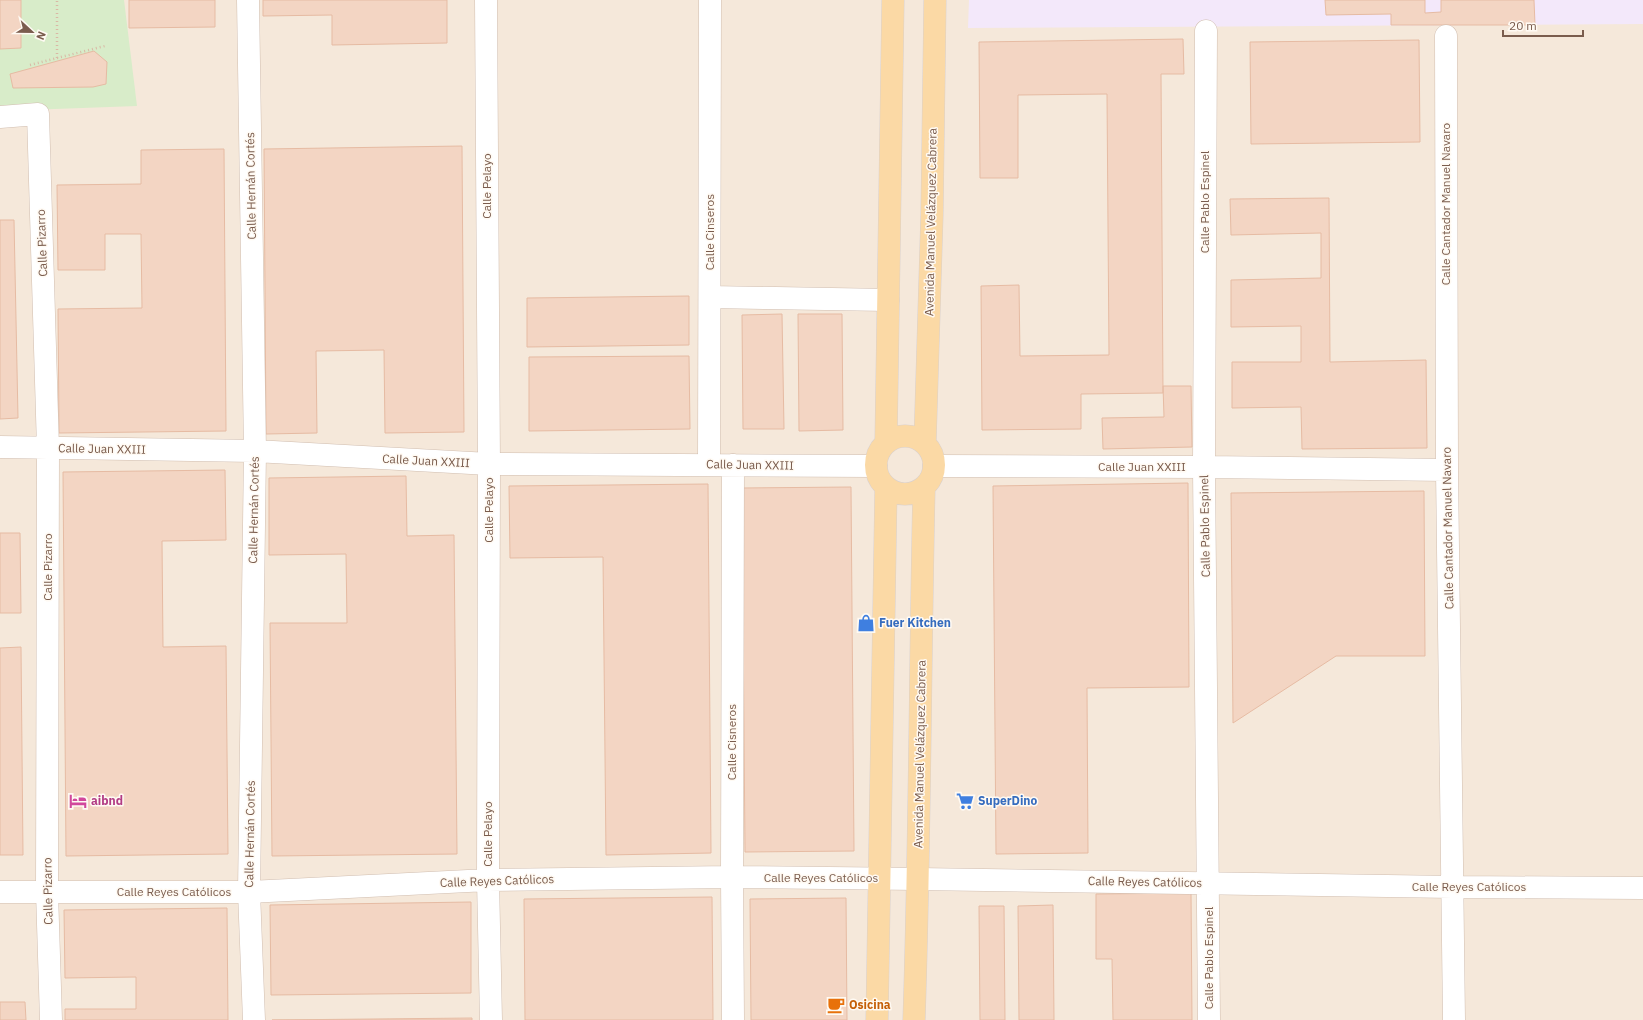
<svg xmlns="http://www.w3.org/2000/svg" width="1643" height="1020" font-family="'IBM Plex Sans',sans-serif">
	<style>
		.residential { fill: #f5e8da }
		.education { fill: #f3e8fa }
		.green { fill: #d8ecc9 }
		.building { fill: #f3d5c3; stroke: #e6bba3 }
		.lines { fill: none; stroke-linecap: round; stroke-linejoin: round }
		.minor-casing { stroke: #d1beb0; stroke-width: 23 }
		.primary-casing { stroke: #dad1cd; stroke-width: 23 }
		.path { stroke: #d9b8a5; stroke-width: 2.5; stroke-dasharray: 1 3; stroke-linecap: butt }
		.minor { stroke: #fff; stroke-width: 22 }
		.primary { stroke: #fbd9a5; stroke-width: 22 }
		.labels { text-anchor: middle; stroke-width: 3; stroke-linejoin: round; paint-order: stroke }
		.street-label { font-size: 12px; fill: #7a5c4d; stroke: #fffaf3 }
		.shop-label { font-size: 12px; font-weight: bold; fill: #366cbe; stroke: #fffaf3; text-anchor: start }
		.hotel-label { font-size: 12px; font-weight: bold; fill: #b23c85; stroke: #fffaf3; text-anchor: start }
		.food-label { font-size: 12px; font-weight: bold; fill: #c56008; stroke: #fffaf3; text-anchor: start }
	</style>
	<rect width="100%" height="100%" fill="#fdf6ec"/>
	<path class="residential" d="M 0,0 L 1643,0 L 1643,1020 L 0,1020 Z"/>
	<path class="education" d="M 969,0 L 1643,0 L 1643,24 L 968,28 Z"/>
	<path class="green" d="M 0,0 L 124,0 L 137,106 L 0,111 Z"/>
	<path class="building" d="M 0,0 L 21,0 L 21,48 L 0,49 Z
		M 129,0 L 215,0 L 215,27 L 129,28 Z
		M 263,0 L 447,0 L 447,43 L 332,45 L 332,15 L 263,16 Z
		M 1325,0 L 1425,0 L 1425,13 L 1441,12 L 1441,0 L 1534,0 L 1535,25 L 1391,25 L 1391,14 L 1326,15 Z
		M 1183,39 L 1184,74 L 1161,74 L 1163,393 L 1081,394 L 1081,429 L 982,430 L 981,286 L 1019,285 L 1020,356 L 1109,355 L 1107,94 L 1018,95 L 1018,178 L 980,178 L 979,42 Z
		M 1419,40 L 1420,142 L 1251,144 L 1250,42 Z
		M 94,51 L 107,62 L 106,84 L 93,87 L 13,88 L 10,74 Z
		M 462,146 L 464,432 L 385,433 L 384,350 L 316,351 L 317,433 L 266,434 L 264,149 Z
		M 224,149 L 226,431 L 59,433 L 58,309 L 142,308 L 141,234 L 105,234 L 105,270 L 58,270 L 57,185 L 141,184 L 141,150 Z
		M 1329,198 L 1330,362 L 1426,360 L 1427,448 L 1302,449 L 1301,407 L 1232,408 L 1232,362 L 1301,362 L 1301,326 L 1231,327 L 1231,280 L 1321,278 L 1321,233 L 1231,235 L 1230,199 Z
		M 0,220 L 14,220 L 18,418 L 0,419 Z
		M 689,296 L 689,345 L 527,347 L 527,298 Z
		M 782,314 L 784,429 L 743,429 L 742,315 Z
		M 798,314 L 842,314 L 843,430 L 799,431 Z
		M 689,356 L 690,429 L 529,431 L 529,357 Z
		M 1163,386 L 1191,386 L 1192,447 L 1103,449 L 1102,418 L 1164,417 Z
		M 225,470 L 226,540 L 162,541 L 163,647 L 226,646 L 228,854 L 66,856 L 63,472 Z
		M 406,476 L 407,536 L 454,535 L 457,854 L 272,856 L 270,623 L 347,623 L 346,554 L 269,555 L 269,478 Z
		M 1188,483 L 1189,687 L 1087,688 L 1088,853 L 996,854 L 993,486 Z
		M 708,484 L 711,853 L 606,855 L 603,557 L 510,558 L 509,486 Z
		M 851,487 L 854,851 L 745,852 L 742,488 Z
		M 1424,491 L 1425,656 L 1336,656 L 1233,723 L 1231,493 Z
		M 0,533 L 20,533 L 21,613 L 0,613 Z
		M 21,647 L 23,855 L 0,855 L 0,648 Z
		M 1191,893 L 1192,1020 L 1113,1020 L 1112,959 L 1096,959 L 1096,894 Z
		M 712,897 L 713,1020 L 525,1020 L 524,899 Z
		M 846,898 L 847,1020 L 751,1020 L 750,899 Z
		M 471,902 L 471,993 L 271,995 L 270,905 Z
		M 1053,905 L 1054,1020 L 1019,1020 L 1018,906 Z
		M 979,906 L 1004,906 L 1005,1020 L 980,1020 Z
		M 227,908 L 228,1020 L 65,1020 L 65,1009 L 136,1009 L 136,977 L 65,978 L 64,910 Z
		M 0,1002 L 25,1002 L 26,1020 L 0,1020 Z
		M 472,1018 L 472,1020 L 272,1020 Z"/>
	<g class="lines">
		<g class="minor-casing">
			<path id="minor" d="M 248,0 L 255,451 L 249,892 L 254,1020
				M 486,0 L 489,464 L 488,880 L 491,1020
				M 1206,31 L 1204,467 L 1209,1020
				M 1446,36 L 1447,470 L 1454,1020
				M 0,117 L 38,114 L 48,448 L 47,892 L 51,1020
				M 710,297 L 888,300
				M 0,447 L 255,451 L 489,464 L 876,466
				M 709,464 L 710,0
				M 934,466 L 1204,467 L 1447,470
				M 0,892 L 249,892 L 488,880 L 732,877 L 918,879 L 1453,887 L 1643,888
				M 733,1020 L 732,877 L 733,465"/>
		</g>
		<g class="primary-casing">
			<path id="primary" d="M876 465a29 29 0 1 1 58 0a29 29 0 1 1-58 0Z
				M 886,443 L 893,0
				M 925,443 L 932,214 L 935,0
				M 877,1020 L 886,488
				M 914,1020 C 920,843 920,665 924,488"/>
		</g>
		<path class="path" d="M 57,58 L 105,46
			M 30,65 L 57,58 L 57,0"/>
		<use href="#minor" class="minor"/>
		<use href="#primary" class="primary"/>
	</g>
	<defs>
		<g id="shop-bare" transform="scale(1.38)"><path d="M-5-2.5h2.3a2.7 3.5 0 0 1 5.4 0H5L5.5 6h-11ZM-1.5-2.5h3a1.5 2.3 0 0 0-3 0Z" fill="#3f7fe0" stroke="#fffaf3" stroke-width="2.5" paint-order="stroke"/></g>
		<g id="hotel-bare" transform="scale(1.38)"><path d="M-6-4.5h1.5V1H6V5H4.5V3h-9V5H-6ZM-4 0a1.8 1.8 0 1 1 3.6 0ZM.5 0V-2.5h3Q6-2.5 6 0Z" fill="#d1479c" stroke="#fffaf3" stroke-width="2.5" paint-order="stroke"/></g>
		<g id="supermarket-bare" transform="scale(1.38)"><path d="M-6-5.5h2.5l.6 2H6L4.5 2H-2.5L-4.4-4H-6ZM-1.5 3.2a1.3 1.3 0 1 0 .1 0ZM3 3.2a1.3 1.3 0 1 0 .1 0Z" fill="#3f7fe0" stroke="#fffaf3" stroke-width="2.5" paint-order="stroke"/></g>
		<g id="cafe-bare" transform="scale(1.38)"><path d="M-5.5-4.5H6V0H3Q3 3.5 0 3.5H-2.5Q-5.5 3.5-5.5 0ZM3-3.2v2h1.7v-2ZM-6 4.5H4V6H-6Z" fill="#e8710a" stroke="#fffaf3" stroke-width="2.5" paint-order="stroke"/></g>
	</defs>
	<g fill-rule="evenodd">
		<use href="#shop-bare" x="866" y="623"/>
		<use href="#hotel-bare" x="78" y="801"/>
		<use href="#supermarket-bare" x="965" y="801"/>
		<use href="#cafe-bare" x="836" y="1005"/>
	</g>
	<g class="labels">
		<g class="street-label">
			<text transform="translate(251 186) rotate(-91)" y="4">Calle Hernán Cortés</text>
			<text transform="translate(487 186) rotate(-90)" y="4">Calle Pelayo</text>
			<text transform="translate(1205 202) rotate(-90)" y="4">Calle Pablo Espinel</text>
			<text transform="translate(1446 204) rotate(-90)" y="4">Calle Cantador Manuel Navaro</text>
			<text transform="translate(931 222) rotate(-89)" y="4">Avenida Manuel Velázquez Cabrera</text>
			<text transform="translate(710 232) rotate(-90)" y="4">Calle Cinseros</text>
			<text transform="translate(42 243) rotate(-92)" y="4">Calle Pizarro</text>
			<text transform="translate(102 449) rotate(1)" y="4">Calle Juan XXIII</text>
			<text transform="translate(426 461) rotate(3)" y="4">Calle Juan XXIII</text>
			<text transform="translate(750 465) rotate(1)" y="4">Calle Juan XXIII</text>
			<text x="1142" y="471">Calle Juan XXIII</text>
			<text transform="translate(254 510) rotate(-89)" y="4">Calle Hernán Cortés</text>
			<text transform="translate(489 510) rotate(-90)" y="4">Calle Pelayo</text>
			<text transform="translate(1205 526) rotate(-91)" y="4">Calle Pablo Espinel</text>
			<text transform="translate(1448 528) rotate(-91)" y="4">Calle Cantador Manuel Navaro</text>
			<text transform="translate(48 567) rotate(-90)" y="4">Calle Pizarro</text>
			<text transform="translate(732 742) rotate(-90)" y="4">Calle Cisneros</text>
			<text transform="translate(920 754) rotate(-89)" y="4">Avenida Manuel Velázquez Cabrera</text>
			<text transform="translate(250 834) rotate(-89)" y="4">Calle Hernán Cortés</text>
			<text transform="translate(488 834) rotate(-90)" y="4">Calle Pelayo</text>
			<text x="821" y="882">Calle Reyes Católicos</text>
			<text transform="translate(497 881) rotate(-2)" y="4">Calle Reyes Católicos</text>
			<text transform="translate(1145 882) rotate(1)" y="4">Calle Reyes Católicos</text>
			<text x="1469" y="891">Calle Reyes Católicos</text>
			<text transform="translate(48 891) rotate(-91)" y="4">Calle Pizarro</text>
			<text x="174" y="896">Calle Reyes Católicos</text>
			<text transform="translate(1209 958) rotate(-90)" y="4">Calle Pablo Espinel</text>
		</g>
		<g class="shop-label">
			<text x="879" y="627">Fuer Kitchen</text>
			<text x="978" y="805">SuperDino</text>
		</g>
		<g class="hotel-label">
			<text x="91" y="805">aibnd</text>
		</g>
		<g class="food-label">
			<text x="849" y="1009">Osicina</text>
		</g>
	</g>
	<g transform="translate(32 32) rotate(112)" stroke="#fffaf3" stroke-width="3" paint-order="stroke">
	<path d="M0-3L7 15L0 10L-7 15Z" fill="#7a5c4d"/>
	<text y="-6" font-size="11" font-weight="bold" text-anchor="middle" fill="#7a5c4d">N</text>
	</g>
	<path d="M1503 30v6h80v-6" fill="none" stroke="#7a5c4d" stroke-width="2"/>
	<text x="1509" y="30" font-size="12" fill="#7a5c4d" stroke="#fffaf3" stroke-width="3" paint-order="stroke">20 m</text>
</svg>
